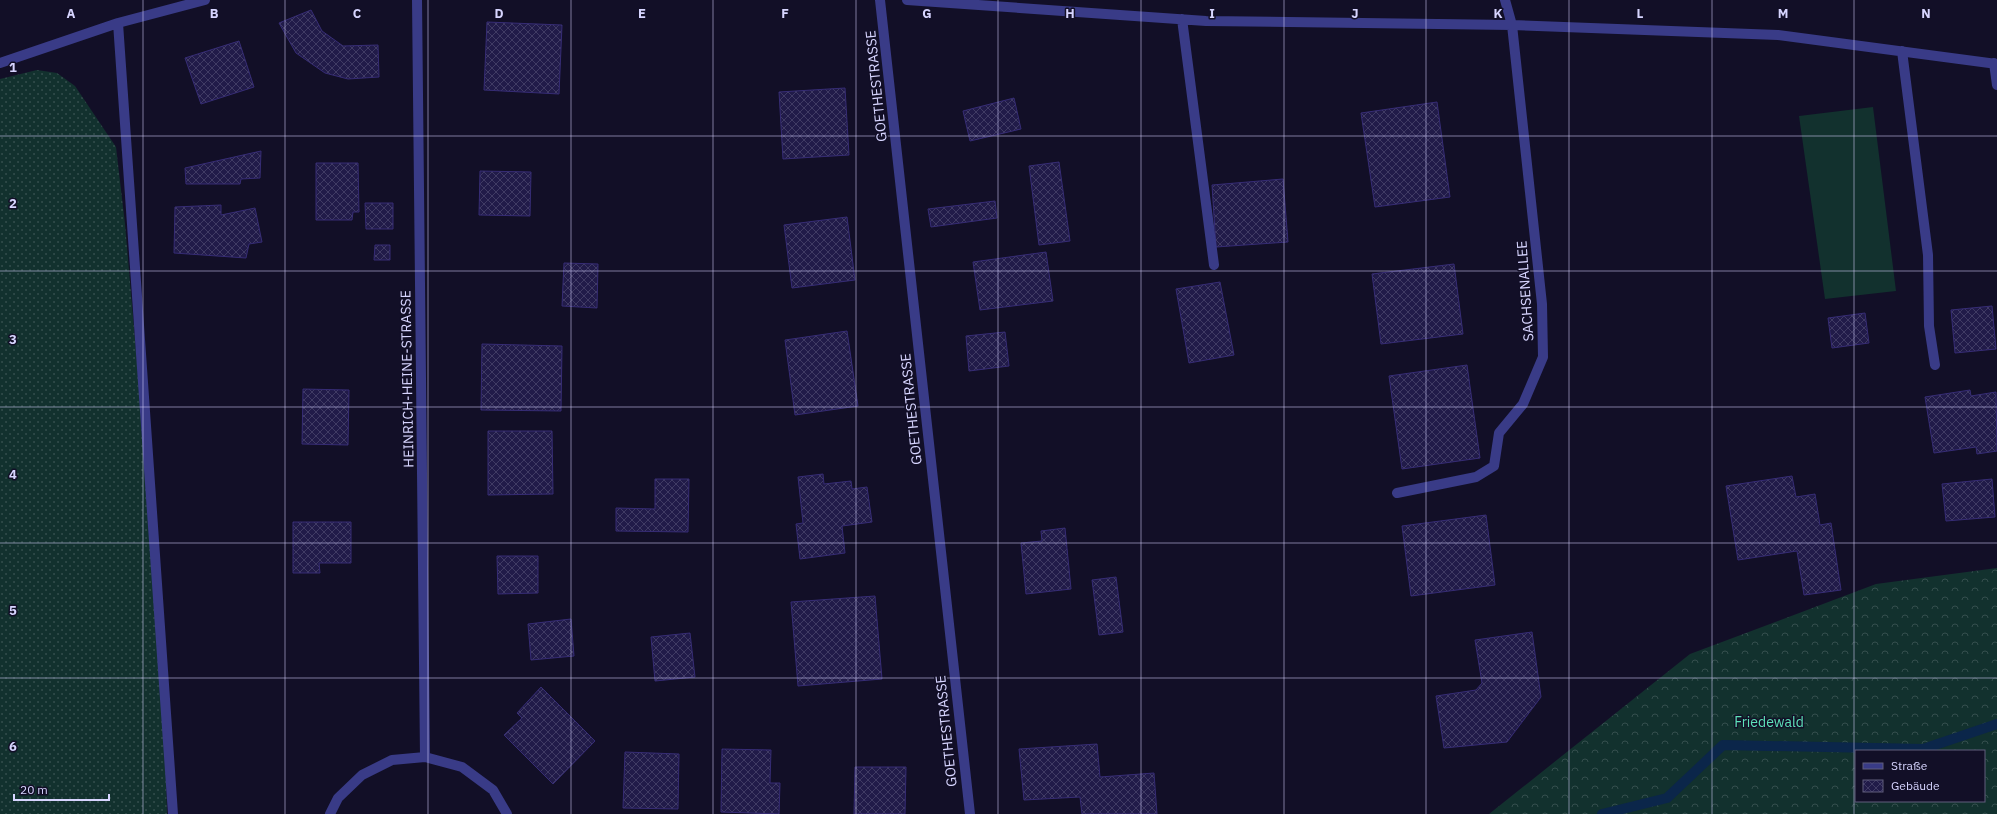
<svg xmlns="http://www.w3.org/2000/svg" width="1997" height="814" font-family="'IBM Plex Sans',sans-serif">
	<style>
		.grass { fill: url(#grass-dots) }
		.forest { fill: url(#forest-crowns); fill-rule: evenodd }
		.garden { fill: #12312e }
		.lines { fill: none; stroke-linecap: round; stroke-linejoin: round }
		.stream { stroke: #0b264a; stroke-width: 10 }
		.building { fill: url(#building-cross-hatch); stroke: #362c75 }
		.minor { stroke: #393b87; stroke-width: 10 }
		.grid { fill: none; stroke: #d7d5ff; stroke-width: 1; stroke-opacity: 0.55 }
		.labels { text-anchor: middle; stroke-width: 3; stroke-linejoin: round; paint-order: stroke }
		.street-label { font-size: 14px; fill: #d7d5ff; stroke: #120f27 }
		.park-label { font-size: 14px; fill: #5ee2b9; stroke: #120f27 }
		.grid-label { font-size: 13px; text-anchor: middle; font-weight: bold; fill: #d7d5ff; stroke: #120f27; stroke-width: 3; stroke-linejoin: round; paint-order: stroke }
	</style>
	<defs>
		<pattern id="grass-dots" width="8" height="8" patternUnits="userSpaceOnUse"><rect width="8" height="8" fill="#12312e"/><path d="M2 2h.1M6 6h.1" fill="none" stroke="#344e4d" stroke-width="1.8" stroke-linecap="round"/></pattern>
		<pattern id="forest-crowns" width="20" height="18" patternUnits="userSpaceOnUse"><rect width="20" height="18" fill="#12312e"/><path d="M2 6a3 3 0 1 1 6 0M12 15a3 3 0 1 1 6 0" fill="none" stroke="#344e4d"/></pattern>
		<pattern id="building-cross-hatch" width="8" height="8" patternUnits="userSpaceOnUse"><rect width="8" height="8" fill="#211b49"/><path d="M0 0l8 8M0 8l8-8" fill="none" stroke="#403b64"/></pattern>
	</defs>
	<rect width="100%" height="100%" fill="#120f27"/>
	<path class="grass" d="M 37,70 L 57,73 L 75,86 L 116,147 L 125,224 L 163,664 L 167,814 L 0,814 L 0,79 Z"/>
	<path class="forest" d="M 1997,568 L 1997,814 L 1489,814 L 1690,654 L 1876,584 ZM 1856,751 L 1984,751 L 1984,801 L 1856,801 Z"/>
	<path class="garden" d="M 1873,107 L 1896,291 L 1825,299 L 1799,116 Z"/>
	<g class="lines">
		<path class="stream" d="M 1602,814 L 1667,798 L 1723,745 L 1923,749 L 1997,724"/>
	</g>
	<path class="building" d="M 311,10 L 322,31 L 343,46 L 378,45 L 379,77 L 348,79 L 325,73 L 296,53 L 279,23 Z
		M 487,22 L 562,25 L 559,94 L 484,90 Z
		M 239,41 L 254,87 L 201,104 L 185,58 Z
		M 845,88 L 849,155 L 783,159 L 779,92 Z
		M 1014,98 L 1021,129 L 970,141 L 963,111 Z
		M 1437,102 L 1450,197 L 1375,207 L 1361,113 Z
		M 261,151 L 260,178 L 241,179 L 240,184 L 186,184 L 185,168 Z
		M 1059,162 L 1070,241 L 1039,245 L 1029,166 Z
		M 316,163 L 358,163 L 359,212 L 353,212 L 352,220 L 316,220 Z
		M 480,171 L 531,172 L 530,216 L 479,215 Z
		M 1283,179 L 1288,242 L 1216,247 L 1212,185 Z
		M 995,201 L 997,218 L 931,227 L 928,209 Z
		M 365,203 L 393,203 L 393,229 L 366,229 Z
		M 221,205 L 221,215 L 255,208 L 262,242 L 249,244 L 246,258 L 174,253 L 175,207 Z
		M 847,217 L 855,280 L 792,288 L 784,225 Z
		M 375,245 L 390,245 L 390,260 L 374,260 Z
		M 1046,252 L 1053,301 L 980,310 L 973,262 Z
		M 564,263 L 598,264 L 597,308 L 562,306 Z
		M 1454,264 L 1463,334 L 1381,344 L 1372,274 Z
		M 1220,282 L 1234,355 L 1189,363 L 1176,289 Z
		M 1992,306 L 1996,349 L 1955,353 L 1951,310 Z
		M 1865,313 L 1869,343 L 1832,348 L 1828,318 Z
		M 847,331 L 858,406 L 795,415 L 785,340 Z
		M 1005,332 L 1009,366 L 969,371 L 966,336 Z
		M 482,344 L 562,346 L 561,411 L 481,410 Z
		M 1467,365 L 1480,458 L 1402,469 L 1389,376 Z
		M 303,389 L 349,390 L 348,445 L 302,444 Z
		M 1970,390 L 1971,396 L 1996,392 L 1997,451 L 1977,454 L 1976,447 L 1934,453 L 1925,397 Z
		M 488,431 L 552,431 L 553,494 L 488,495 Z
		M 823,474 L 824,484 L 851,481 L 852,489 L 867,487 L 872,522 L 842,526 L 845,553 L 800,559 L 796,524 L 803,523 L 798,477 Z
		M 1792,476 L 1796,497 L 1815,494 L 1820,525 L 1831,523 L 1841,590 L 1804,595 L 1797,551 L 1738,560 L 1726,486 Z
		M 655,479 L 689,479 L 688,532 L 616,531 L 616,508 L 655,509 Z
		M 1992,479 L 1995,517 L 1946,521 L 1942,484 Z
		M 1486,515 L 1495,585 L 1411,596 L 1402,526 Z
		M 293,522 L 351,522 L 351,563 L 319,563 L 320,573 L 293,573 Z
		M 1065,528 L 1071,589 L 1026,594 L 1021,543 L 1042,541 L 1041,531 Z
		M 497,556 L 538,556 L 538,593 L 498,594 Z
		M 1116,577 L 1123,632 L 1099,635 L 1092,580 Z
		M 875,596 L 882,679 L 798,686 L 791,602 Z
		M 571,619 L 574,656 L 531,660 L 528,624 Z
		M 1532,632 L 1541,697 L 1507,742 L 1444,748 L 1436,696 L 1476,690 L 1482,683 L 1475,640 Z
		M 690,633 L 695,677 L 655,681 L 651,637 Z
		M 541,687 L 595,741 L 553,784 L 504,735 L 522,718 L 517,713 Z
		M 1097,744 L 1100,777 L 1154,773 L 1157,814 L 1082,814 L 1080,797 L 1024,800 L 1019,749 Z
		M 722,749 L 771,750 L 770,783 L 780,783 L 779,814 L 721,812 Z
		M 625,752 L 679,754 L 678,809 L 623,808 Z
		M 855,767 L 906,767 L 905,814 L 854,814 Z"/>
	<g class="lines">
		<path class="minor" d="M 417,0 L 425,757
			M 880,0 L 970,814
			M 907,0 L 1206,21 L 1512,25 L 1778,35 L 1997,64
			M 1182,19 L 1214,265
			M 118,23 L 173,814
			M 1902,51 L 1928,255 L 1929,326 L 1935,365
			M 0,63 L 118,23 L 205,0
			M 1994,63 L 1997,85
			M 1397,493 L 1476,477 L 1494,466 L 1499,433 L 1523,404 L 1543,357 L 1542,304 L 1512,25 L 1505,0
			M 330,814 L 338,798 L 362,775 L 392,760 L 425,757 L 462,767 L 493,790 L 507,814"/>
	</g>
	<path class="grid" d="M 143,0 L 143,814M 285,0 L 285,814M 428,0 L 428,814M 571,0 L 571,814M 713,0 L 713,814M 856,0 L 856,814M 998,0 L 998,814M 1141,0 L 1141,814M 1284,0 L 1284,814M 1426,0 L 1426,814M 1569,0 L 1569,814M 1712,0 L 1712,814M 1854,0 L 1854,814M 0,136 L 1997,136M 0,271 L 1997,271M 0,407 L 1997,407M 0,543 L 1997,543M 0,678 L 1997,678"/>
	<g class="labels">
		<g class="street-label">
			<text transform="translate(876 86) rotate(-96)" y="5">GOETHESTRASSE</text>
			<text transform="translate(1525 291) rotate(-94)" y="5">SACHSENALLEE</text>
			<text transform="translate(407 379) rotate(-91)" y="5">HEINRICH-HEINE-STRASSE</text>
			<text transform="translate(911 409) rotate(-96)" y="5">GOETHESTRASSE</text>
			<text transform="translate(946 731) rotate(-96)" y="5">GOETHESTRASSE</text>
		</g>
		<g class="park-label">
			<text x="1769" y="727">Friedewald</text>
		</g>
	</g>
	<g class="grid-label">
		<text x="71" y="18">A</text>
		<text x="214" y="18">B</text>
		<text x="357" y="18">C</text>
		<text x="499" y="18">D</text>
		<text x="642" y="18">E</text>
		<text x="785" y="18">F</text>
		<text x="927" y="18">G</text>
		<text x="1070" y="18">H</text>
		<text x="1212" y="18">I</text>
		<text x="1355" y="18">J</text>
		<text x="1498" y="18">K</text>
		<text x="1640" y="18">L</text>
		<text x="1783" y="18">M</text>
		<text x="1926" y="18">N</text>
		<text x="13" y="72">1</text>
		<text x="13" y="208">2</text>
		<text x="13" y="344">3</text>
		<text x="13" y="479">4</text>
		<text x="13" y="615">5</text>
		<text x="13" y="751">6</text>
	</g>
	<rect x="1855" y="750" width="130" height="52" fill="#120f27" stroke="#615e7d"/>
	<rect x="1863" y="763" width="20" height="6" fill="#393b87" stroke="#615e7d"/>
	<text x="1891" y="770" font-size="12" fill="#d7d5ff">Straße</text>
	<rect x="1863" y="780" width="20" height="12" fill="url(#building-cross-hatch)" stroke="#615e7d"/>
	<text x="1891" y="790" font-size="12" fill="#d7d5ff">Gebäude</text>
	<path d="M14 794v6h95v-6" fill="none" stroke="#d7d5ff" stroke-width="2"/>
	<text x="20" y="794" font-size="12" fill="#d7d5ff" stroke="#120f27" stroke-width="3" paint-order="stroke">20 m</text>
</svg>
